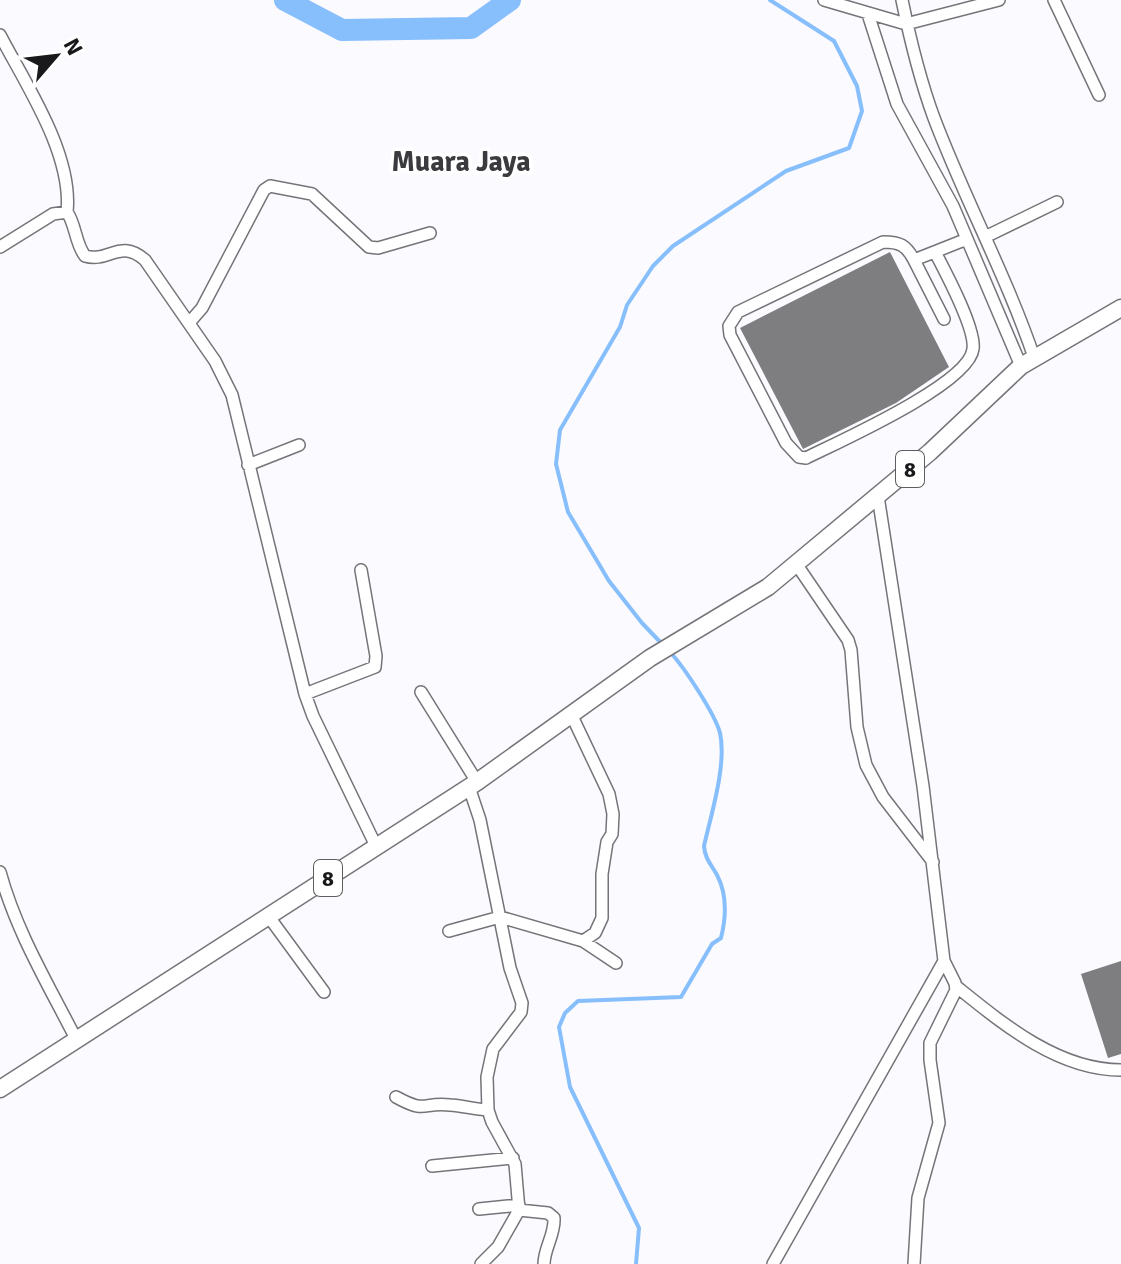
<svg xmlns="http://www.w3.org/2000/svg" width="1121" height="1264" font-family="Signika,sans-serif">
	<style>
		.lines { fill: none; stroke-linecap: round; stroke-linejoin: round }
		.stream { stroke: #87befc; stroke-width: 4 }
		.river { stroke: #87befc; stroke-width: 22 }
		.building { fill: #7e7e81 }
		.minor-casing { stroke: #757579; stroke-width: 14 }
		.highway-casing { stroke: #757579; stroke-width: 19 }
		.minor { stroke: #fff; stroke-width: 11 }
		.highway { stroke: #fff; stroke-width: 16 }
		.labels { text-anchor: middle; stroke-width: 7; stroke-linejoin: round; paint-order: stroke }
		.shield { fill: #fff; stroke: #5e5e5f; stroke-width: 2 }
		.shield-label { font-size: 22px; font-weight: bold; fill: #19191b }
		.quarter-label { font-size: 28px; font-weight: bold; fill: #3b3a3e; stroke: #fff }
	</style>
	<rect width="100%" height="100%" fill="#fbfaff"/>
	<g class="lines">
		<path class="stream" d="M 664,646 L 642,623 L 609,581 L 568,512 L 556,464 L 560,430 L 620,327 L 627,305 L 653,266 L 673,246 L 786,171 L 849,148 L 862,111 L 857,86 L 834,41 L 770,0
			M 636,1264 L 639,1228 L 570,1087 L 559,1027 L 565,1013 L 578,1001 L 681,997 L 712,944 L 721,938 C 726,918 727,894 717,875 C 711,864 705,859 704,846 C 711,815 727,764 720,733 C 715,714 684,667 670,652"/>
		<path class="river" d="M 285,0 L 342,30 L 471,28 L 510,0"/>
	</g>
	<path class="building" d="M 890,252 L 949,367 L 896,403 L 803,449 L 740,328 Z
		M 1121,961 L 1121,1054 L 1108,1058 L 1081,974 Z"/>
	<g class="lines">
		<g class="minor-casing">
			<path id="minor" d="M 824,0 L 906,24 L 999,0
				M 902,0 C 910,39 920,80 934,118 C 965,200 1007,277 1035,360
				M 1054,0 L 1099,95
				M 868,14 L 897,104 L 953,206 L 1021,366
				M 0,35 C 26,85 73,154 67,212
				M 985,237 L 1057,202
				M 0,247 L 53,214 L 67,212 C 76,225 75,243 85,256 C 109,263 120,238 145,260 L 215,361 L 232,395 L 305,694 L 313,716 L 376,846
				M 935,252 C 945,271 976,329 973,349 C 969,384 838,442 806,458 L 799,457 L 786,443 L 730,335 L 729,326 L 738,312 L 883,242 C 900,242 906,245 914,260 L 967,239
				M 914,260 L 944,319
				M 189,323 L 202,308 L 264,190 L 270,186 L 312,194 L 369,247 L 378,248 L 430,233
				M 248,465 L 299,445
				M 878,496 L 923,786 L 944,961 L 955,983 L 956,990 L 930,1043 L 930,1060 L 939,1123 L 918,1198 L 914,1264
				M 797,565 L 848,640 L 851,650 L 857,727 L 866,765 L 883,797 L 933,862
				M 421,692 L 477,782
				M 305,694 L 375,667 L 376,656 L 361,570
				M 571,714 L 609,794 L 613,814 L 612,834 L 607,842 L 602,874 L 602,918 L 595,933 L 583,941
				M 469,787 L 480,820 L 510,968 L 522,1003 L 521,1012 L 493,1049 L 487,1077 L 488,1110 L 492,1122 L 515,1164 L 519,1210 L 498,1247 L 481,1264
				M 0,872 C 16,931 48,984 76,1039
				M 269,917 L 324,992
				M 449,931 L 500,917 L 583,941 L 616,963
				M 957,987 C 1003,1024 1058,1070 1121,1070
				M 396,1097 C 427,1114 421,1102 450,1105 C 463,1106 474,1109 488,1110
				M 432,1166 L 513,1158
				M 479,1209 L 519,1205
				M 519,1210 L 548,1213 L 554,1218 C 555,1235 544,1248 544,1264
				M 773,1264 L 944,961"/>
		</g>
		<g class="highway-casing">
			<path id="highway" d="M 0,1089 L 477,782 L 650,658 L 768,587 L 930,452 L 1021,366 L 1121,308"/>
		</g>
		<use href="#minor" class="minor"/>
		<use href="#highway" class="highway"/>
	</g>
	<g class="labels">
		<g class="shield">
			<rect x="896" y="451" width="28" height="36" rx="6"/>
			<rect x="314" y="860" width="28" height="36" rx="6"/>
		</g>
		<g class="shield-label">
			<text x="910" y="477">8</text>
			<text x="328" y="886">8</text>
		</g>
		<g class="quarter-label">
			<text x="461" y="171">Muara Jaya</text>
		</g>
	</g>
	<g transform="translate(56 56) rotate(62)" stroke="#ffffff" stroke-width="6" paint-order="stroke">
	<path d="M0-6L14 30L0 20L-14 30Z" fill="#19191b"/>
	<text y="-12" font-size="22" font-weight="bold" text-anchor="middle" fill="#19191b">N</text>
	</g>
</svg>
